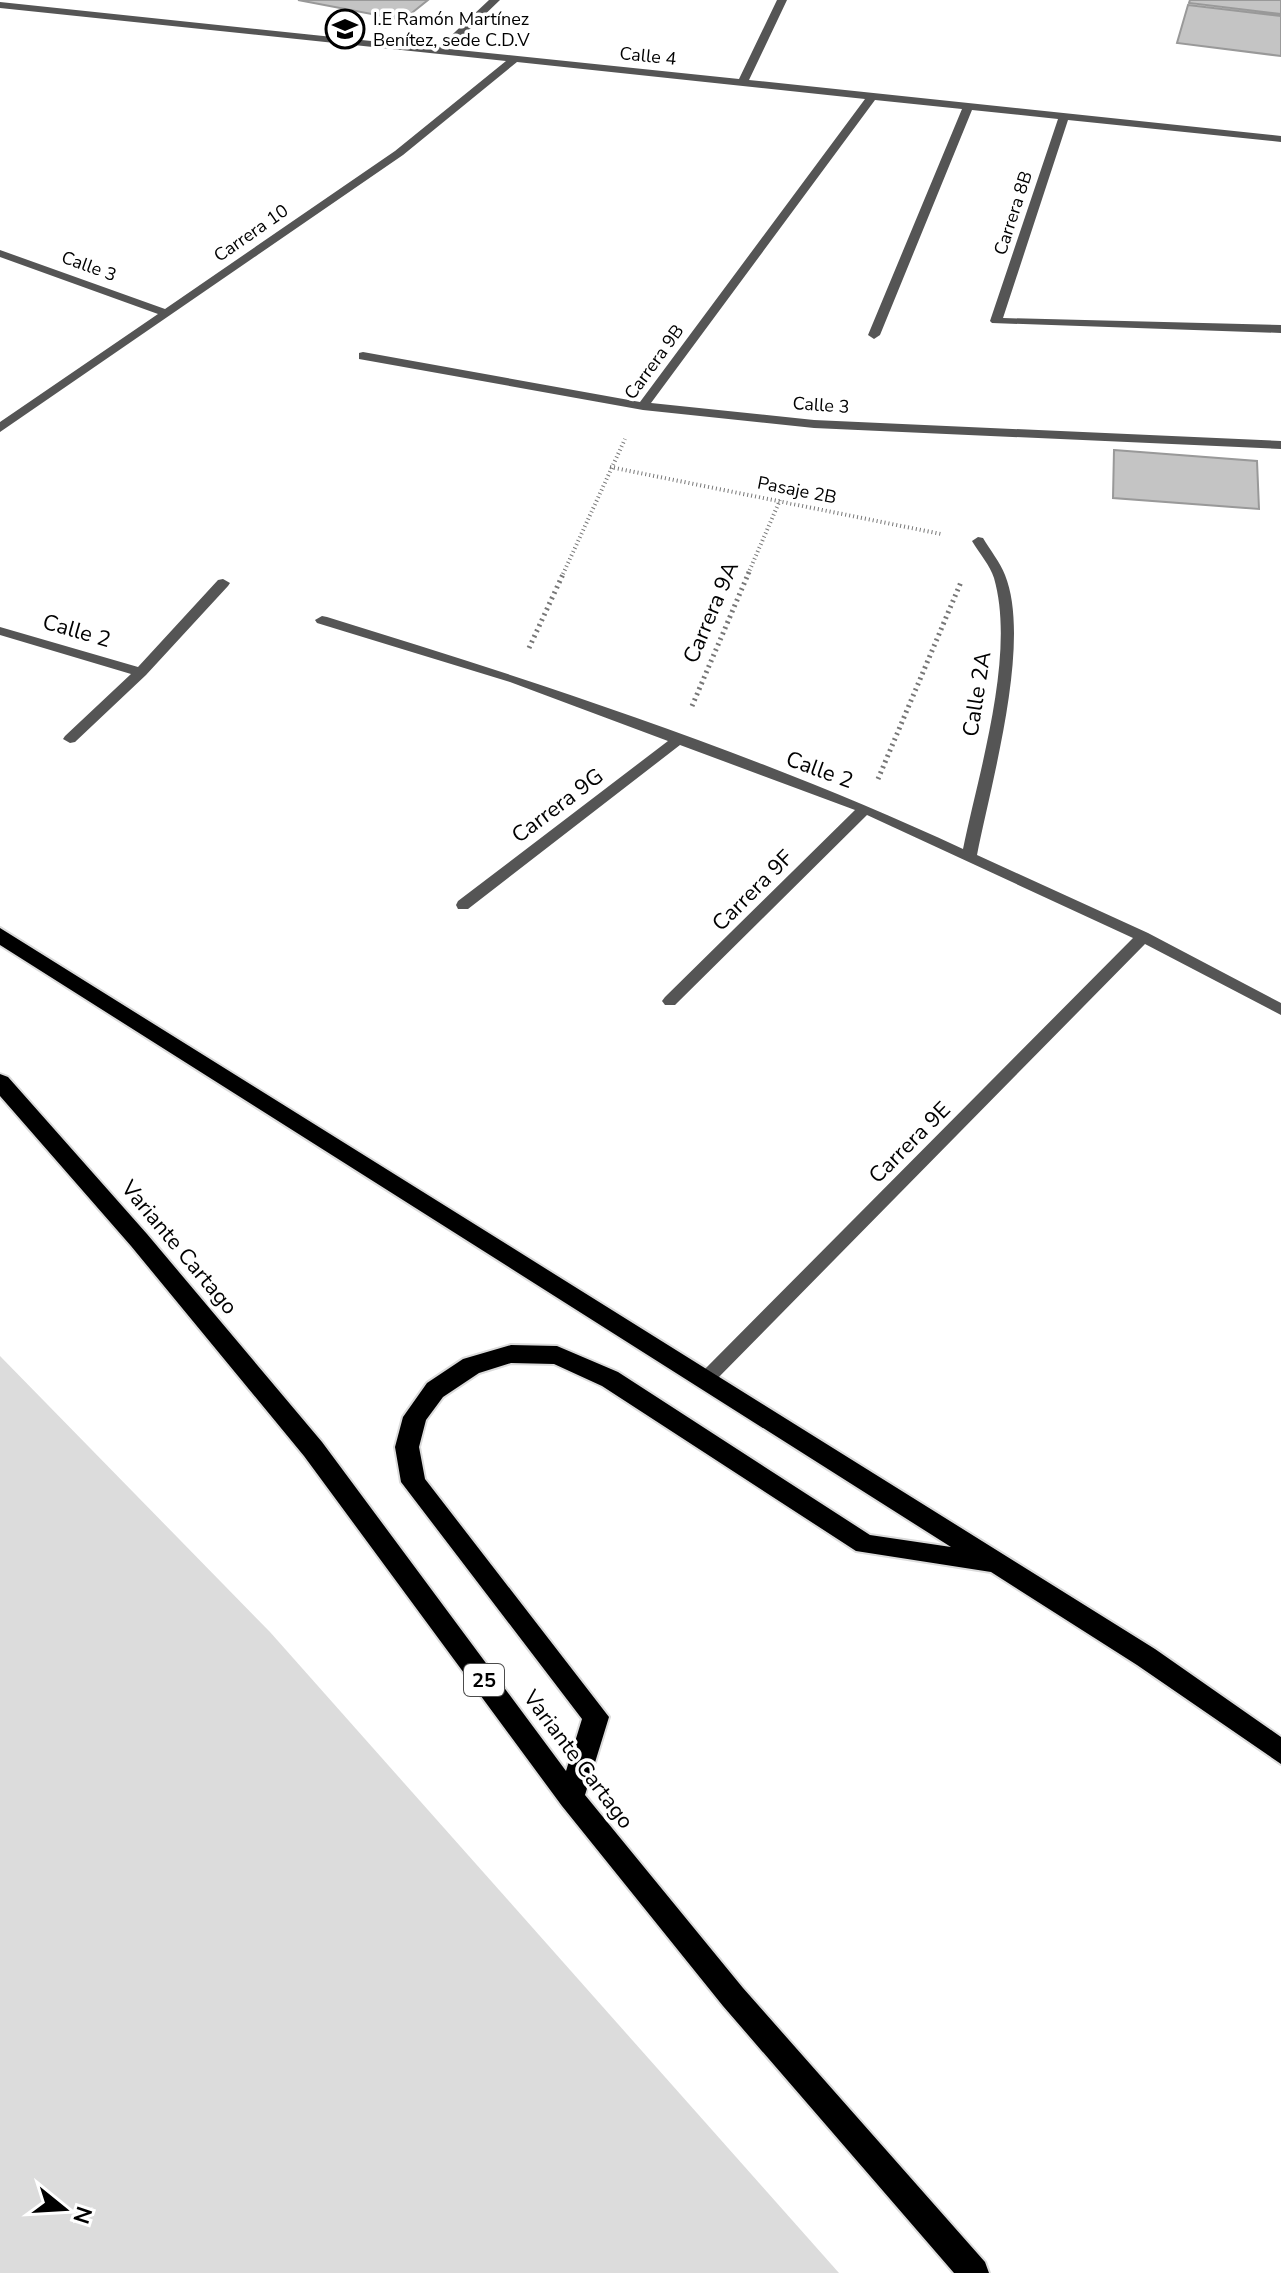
<svg xmlns="http://www.w3.org/2000/svg" width="1281" height="2273" font-family="'Nunito Sans',sans-serif">
	<style>
		.green { fill: #dcdcdc }
		.building { fill: #c4c4c4; stroke: #999; stroke-width: 2 }
		.lines { fill: none; stroke-linecap: round; stroke-linejoin: round }
		.trunk-casing { stroke: #dbdbdb; stroke-width: 4 }
		.path-far1 { stroke: #777; stroke-width: 4; stroke-dasharray: 1 3; stroke-linecap: butt }
		.path { stroke: #777; stroke-width: 5; stroke-dasharray: 2 4; stroke-linecap: butt }
		.minor { fill: #555; fill-rule: evenodd }
		.trunk { fill: #000; fill-rule: evenodd }
		.labels { text-anchor: middle; stroke-width: 7; stroke-linejoin: round; paint-order: stroke }
		.far-poi-label { font-size: 18px; fill: #000; stroke: #fff; text-anchor: start }
		.far-street-label { font-size: 18px; fill: #000; stroke: #fff }
		.shield { fill: #fff; stroke: #4c4c4c; stroke-width: 2 }
		.shield-label { font-size: 20px; font-weight: bold; fill: #000 }
		.street-label { font-size: 22px; fill: #000; stroke: #fff }
	</style>
	<rect width="100%" height="100%" fill="#fff"/>
	<path class="green" d="M 0,1356 L 270,1632 L 839,2273 L 0,2273 Z"/>
	<path class="building" d="M 298,0 L 428,0 L 403,20 Z
		M 1190,0 L 1281,0 L 1281,14 L 1189,3 Z
		M 1188,5 L 1281,16 L 1281,56 L 1177,43 Z
		M 1114,450 L 1257,461 L 1259,509 L 1113,498 Z"/>
	<g class="lines">
		<g class="trunk-casing">
			<path id="trunk" d="M 0,928 L 1155,1649 L 1281,1737 L 1281,1764 L 1137,1665 L 991,1572 L 856,1551 L 602,1386 L 554,1364 L 511,1363 L 479,1373 L 443,1397 L 426,1420 L 419,1447 L 425,1479 L 609,1717 L 585,1795 L 743,1988 L 985,2262 L 989,2273 L 954,2273 L 723,2006 L 562,1806 L 304,1456 L 131,1246 L 0,1096 L 0,1074 L 8,1077 L 147,1234 L 322,1442 L 566,1771 L 582,1719 L 401,1482 L 395,1447 L 403,1417 L 427,1383 L 463,1359 L 511,1345 L 557,1346 L 618,1372 L 870,1535 L 951,1547 L 0,945 Z"/>
		</g>
		<path class="path-far1" d="M 610,467 L 941,534
			M 563,574 L 625,439
			M 748,574 L 780,500"/>
		<path class="path" d="M 529,648 L 564,572
			M 692,706 L 749,572
			M 878,779 L 961,582"/>
		<path class="minor" d="M 489,0 L 500,0 L 449,49 L 739,79 L 777,0 L 787,0 L 749,80 L 1281,136 L 1281,142 L 1068,120 L 1003,318 L 1281,325 L 1281,333 L 992,323 L 990,321 L 1058,119 L 972,110 L 880,335 L 874,339 L 868,335 L 962,109 L 875,100 L 651,403 L 814,420 L 1281,441 L 1281,449 L 814,428 L 643,410 L 359,359 L 359,353 L 363,352 L 640,402 L 865,99 L 517,62 L 403,155 L 0,432 L 0,422 L 158,314 L 0,257 L 0,250 L 165,309 L 395,151 L 506,61 L 0,8 L 0,2 L 438,48 Z
			M 978,537 L 983,538 C 990,550 1000,562 1005,575 C 1032,642 991,783 977,855 L 1148,933 L 1281,1003 L 1281,1015 L 1145,944 L 713,1383 L 701,1383 L 698,1378 L 701,1373 L 1133,938 L 867,815 L 675,1005 L 665,1005 L 662,1001 L 665,997 L 855,810 L 680,745 L 468,909 L 458,909 L 456,905 L 458,901 L 668,741 L 510,682 L 317,623 L 315,620 L 322,616 L 327,617 C 542,683 758,754 963,849 C 979,771 1016,655 994,578 C 990,565 979,553 972,541 Z
			M 223,579 L 230,583 L 228,586 L 146,675 L 75,742 L 70,743 L 63,739 L 65,736 L 131,674 L 0,635 L 0,627 L 138,667 L 218,580 Z"/>
		<use href="#trunk" class="trunk"/>
	</g>
	<defs>
		<g id="school-ring" transform="scale(2)"><circle r="9.5" fill="#fff" stroke="#000" stroke-width="1.5"/><path d="M0-5L7-2L0 1L-7-2ZM-4 1L0 2.5L4 1V4Q0 6-4 4Z" fill="#000"/></g>
	</defs>
	<g fill-rule="evenodd">
		<use href="#school-ring" x="345" y="29"/>
	</g>
	<g class="labels">
		<g class="far-poi-label">
			<text x="373" y="25">I.E Ramón Martínez<tspan x="373" dy="21">Benítez, sede C.D.V</tspan></text>
		</g>
		<g class="far-street-label">
			<text transform="translate(648 56) rotate(6)" y="6">Calle 4</text>
			<text transform="translate(1013 213) rotate(-72)" y="6">Carrera 8B</text>
			<text transform="translate(251 233) rotate(-35)" y="6">Carrera 10</text>
			<text transform="translate(89 266) rotate(20)" y="6">Calle 3</text>
			<text transform="translate(654 362) rotate(-54)" y="6">Carrera 9B</text>
			<text transform="translate(821 405) rotate(4)" y="6">Calle 3</text>
			<text transform="translate(797 490) rotate(11)" y="6">Pasaje 2B</text>
		</g>
		<rect class="shield" x="464" y="1664" width="40" height="32" rx="6"/>
		<g class="shield-label">
			<text x="484" y="1687">25</text>
		</g>
		<g class="street-label">
			<text transform="translate(710 612) rotate(-67)" y="8">Carrera 9A</text>
			<text transform="translate(77 630) rotate(16)" y="8">Calle 2</text>
			<text transform="translate(976 694) rotate(-81)" y="8">Calle 2A</text>
			<text transform="translate(820 769) rotate(20)" y="8">Calle 2</text>
			<text transform="translate(557 805) rotate(-37)" y="8">Carrera 9G</text>
			<text transform="translate(752 890) rotate(-45)" y="8">Carrera 9F</text>
			<text transform="translate(909 1142) rotate(-45)" y="8">Carrera 9E</text>
			<text transform="translate(180 1247) rotate(50)" y="8">Variante Cartago</text>
			<text transform="translate(579 1759) rotate(53)" y="8">Variante Cartago</text>
		</g>
	</g>
	<g transform="translate(64 2209) rotate(108)" stroke="#ffffff" stroke-width="6" paint-order="stroke">
	<path d="M0-6L14 30L0 20L-14 30Z" fill="#000000"/>
	<text y="-12" font-size="22" font-weight="bold" text-anchor="middle" fill="#000000">N</text>
	</g>
</svg>
